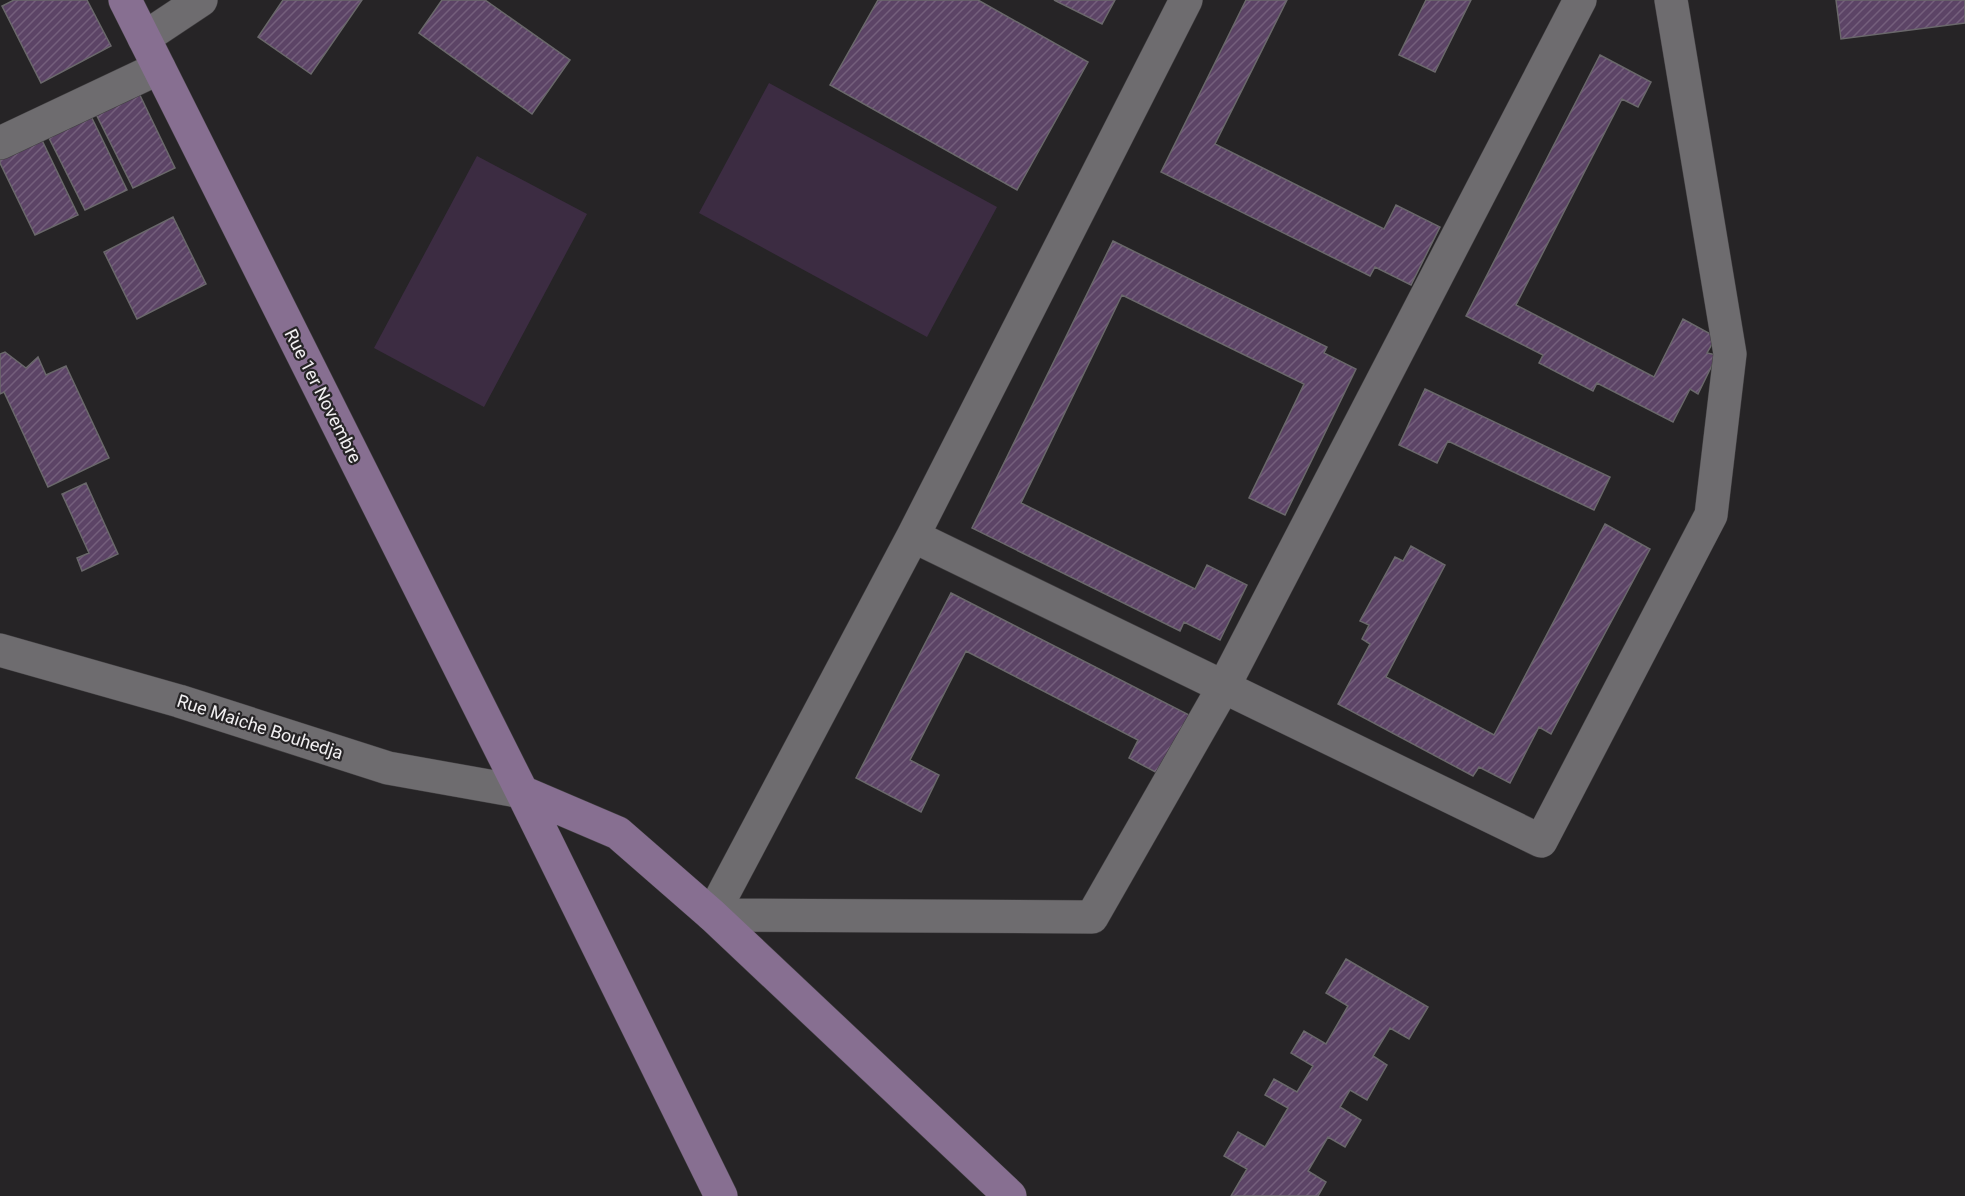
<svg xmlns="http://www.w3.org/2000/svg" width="1965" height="1196" font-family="Roboto,sans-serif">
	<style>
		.park { fill: #3c2c42 }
		.building { fill: url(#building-hatch); stroke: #6a686b; stroke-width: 1.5 }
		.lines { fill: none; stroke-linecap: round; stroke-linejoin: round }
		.minor-casing { stroke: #413f41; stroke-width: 34 }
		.major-casing { stroke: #413f41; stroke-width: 34 }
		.minor { stroke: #6e6c6f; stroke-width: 33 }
		.major { stroke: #876f91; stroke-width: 33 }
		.labels { text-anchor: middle; stroke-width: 4.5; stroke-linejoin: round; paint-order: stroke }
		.street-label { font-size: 18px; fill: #f1eff1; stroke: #262426 }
	</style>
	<defs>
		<pattern id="building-hatch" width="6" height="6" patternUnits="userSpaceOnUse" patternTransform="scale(1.5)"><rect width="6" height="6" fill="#5c4466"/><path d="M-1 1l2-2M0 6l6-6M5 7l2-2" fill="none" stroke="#745f7c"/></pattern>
	</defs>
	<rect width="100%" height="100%" fill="#262426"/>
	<path class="park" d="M 769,83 L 997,207 L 927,337 L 699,213 Z
		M 477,156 L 587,214 L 484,407 L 374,348 Z"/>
	<path class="building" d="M 14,0 L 87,0 L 111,46 L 41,83 L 2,6 Z
		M 283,0 L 362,0 L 311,74 L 258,37 Z
		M 442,0 L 485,0 L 570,60 L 532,114 L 419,33 Z
		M 878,0 L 978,0 L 1088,62 L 1017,190 L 830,85 Z
		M 1054,0 L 1115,0 L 1102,24 Z
		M 1246,0 L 1287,0 L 1215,144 L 1384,229 L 1396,205 L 1440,227 L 1411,285 L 1375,267 L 1370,276 L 1161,172 Z
		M 1426,0 L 1471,0 L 1435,72 L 1399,55 Z
		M 1836,0 L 1965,0 L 1965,23 L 1841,39 Z
		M 1600,55 L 1651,82 L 1638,107 L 1622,99 L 1516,305 L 1654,377 L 1683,319 L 1716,337 L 1707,353 L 1717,355 L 1698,394 L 1690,389 L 1673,422 L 1597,383 L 1593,391 L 1539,363 L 1543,355 L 1466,316 Z
		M 136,87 L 175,168 L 133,188 L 93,108 Z
		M 88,110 L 127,190 L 85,210 L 45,130 Z
		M 39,134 L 78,215 L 35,235 L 0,163 L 0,153 Z
		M 173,217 L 206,284 L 137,319 L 104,252 Z
		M 1113,241 L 1327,347 L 1324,353 L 1356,369 L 1285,515 L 1249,498 L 1304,384 L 1122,295 L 1021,503 L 1195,589 L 1207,565 L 1247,585 L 1220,640 L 1184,622 L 1180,631 L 972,528 Z
		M 5,352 L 26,368 L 38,357 L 46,375 L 66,366 L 109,458 L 48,487 L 4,392 L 0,394 L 0,354 Z
		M 1425,389 L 1610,477 L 1594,510 L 1448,441 L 1437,463 L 1399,445 Z
		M 86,483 L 118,554 L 82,571 L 77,558 L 89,553 L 62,494 Z
		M 1605,524 L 1650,549 L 1551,734 L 1539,727 L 1510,783 L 1479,767 L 1473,776 L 1338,704 L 1370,644 L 1362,639 L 1369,625 L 1360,621 L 1395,557 L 1403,561 L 1411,546 L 1445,565 L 1386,677 L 1494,735 Z
		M 951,593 L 1193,717 L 1163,776 L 1129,758 L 1138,740 L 966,651 L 910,760 L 939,775 L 921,812 L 856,778 Z
		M 1346,959 L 1428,1007 L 1409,1039 L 1390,1028 L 1373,1056 L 1387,1065 L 1367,1100 L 1350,1090 L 1340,1107 L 1361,1120 L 1345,1147 L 1328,1137 L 1308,1171 L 1326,1182 L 1318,1196 L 1231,1196 L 1247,1169 L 1224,1156 L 1238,1132 L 1265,1147 L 1288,1108 L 1265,1095 L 1274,1079 L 1297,1092 L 1313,1066 L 1291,1053 L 1304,1031 L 1326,1044 L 1348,1006 L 1326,993 Z"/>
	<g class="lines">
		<g class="minor-casing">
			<path id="minor" d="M 1186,0 L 913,536 L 712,915 L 1092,917 L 1223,688 L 1580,0
				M 144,38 L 201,0
				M 0,143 L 159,68
				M 913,536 L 1541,841 L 1711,515 L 1730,354 L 1671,0
				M 0,650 L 179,701 L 388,768 L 522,792"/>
		</g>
		<g class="major-casing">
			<path id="major" d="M 125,0 L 522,792 L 721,1196
				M 522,792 L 618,833 L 712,915 L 1010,1196"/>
		</g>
		<use href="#minor" class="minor"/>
		<use href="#major" class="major"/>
	</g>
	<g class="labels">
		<g class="street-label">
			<text transform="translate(323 396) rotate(63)" y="6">Rue 1er Novembre</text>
			<text transform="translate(260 727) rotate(18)" y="6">Rue Maiche Bouhedja</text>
		</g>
	</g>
</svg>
